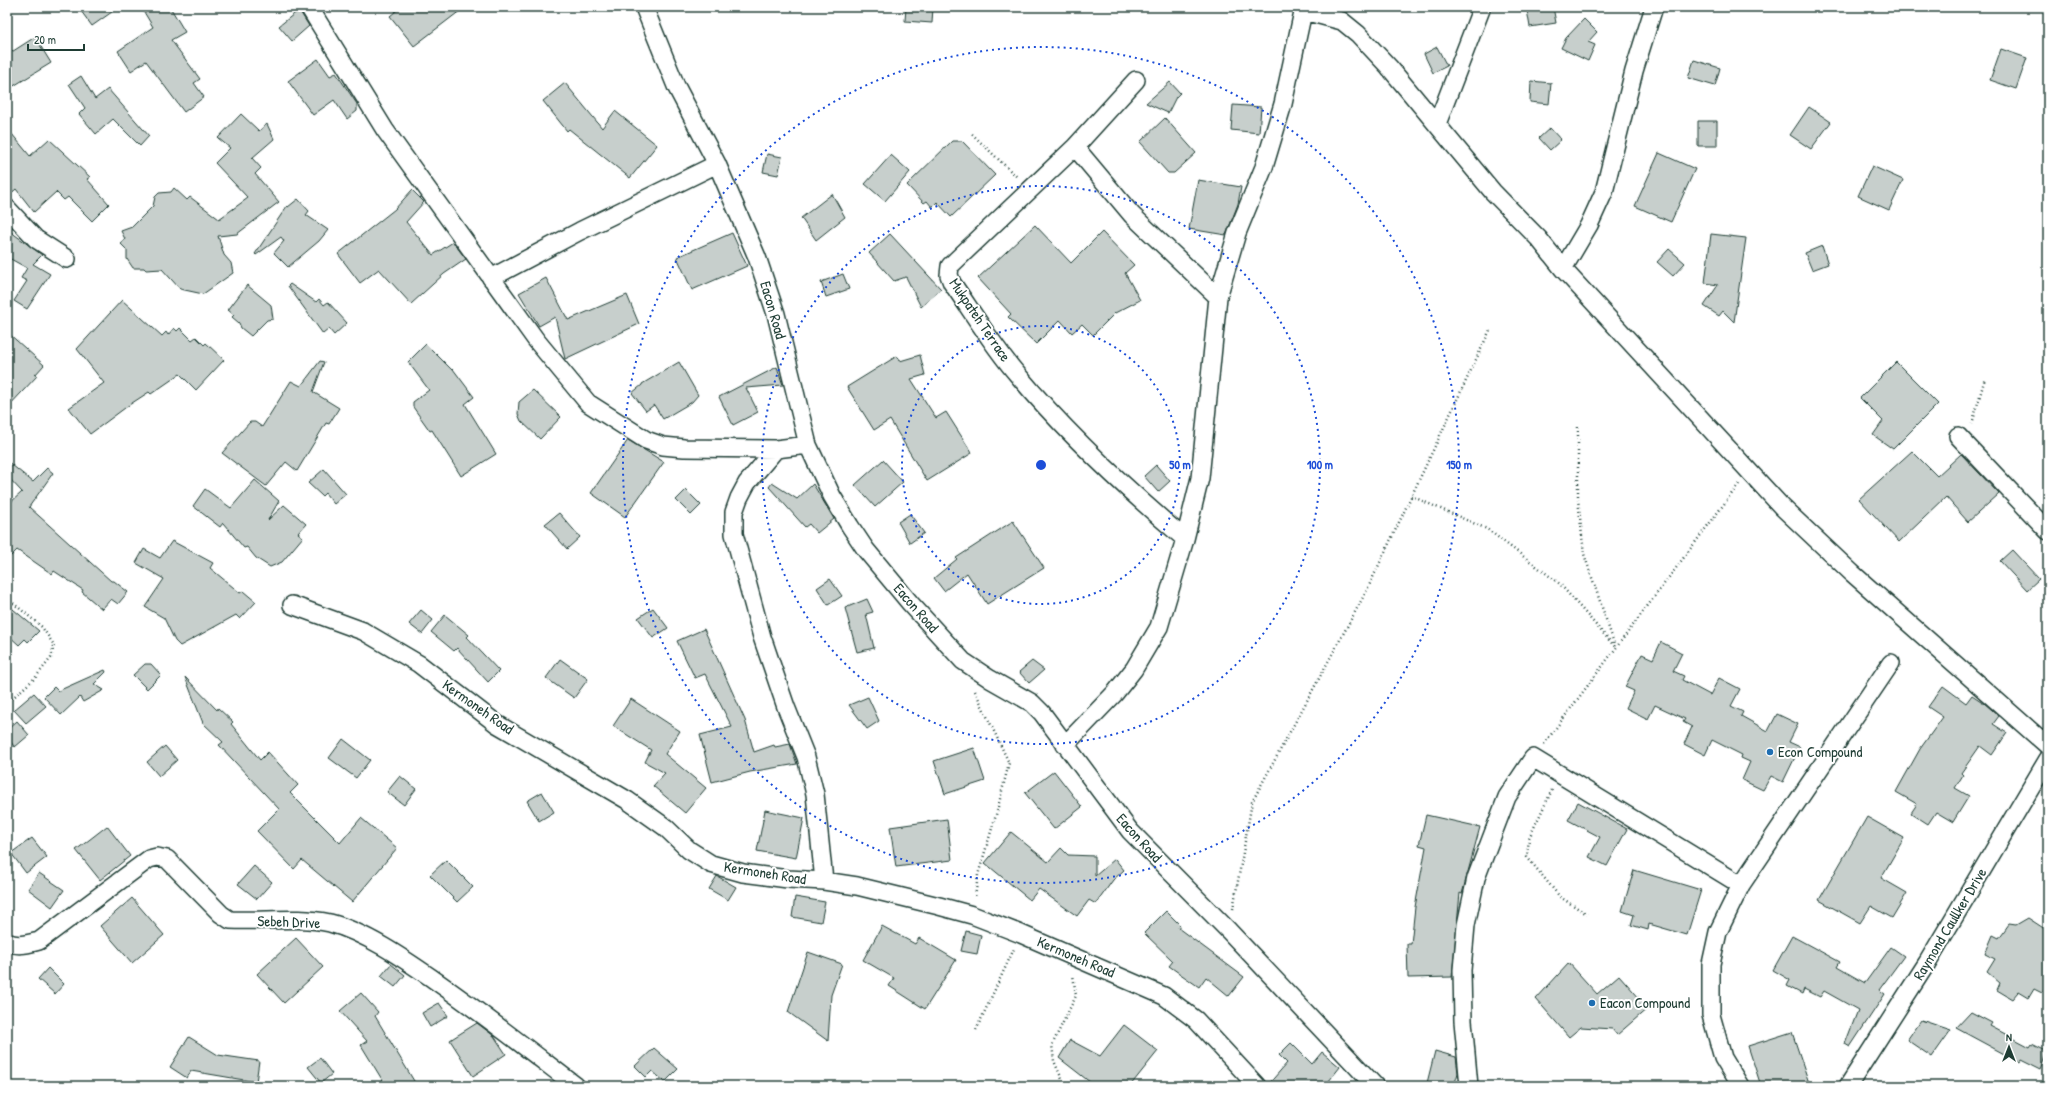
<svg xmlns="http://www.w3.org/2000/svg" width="2055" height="1093" font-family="'Patrick Hand',sans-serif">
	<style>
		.building { fill: #c7cfcc; stroke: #1f3d34 }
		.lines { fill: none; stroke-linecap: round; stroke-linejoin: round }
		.minor-casing { stroke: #1f3d34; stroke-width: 20 }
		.path { stroke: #1f3d34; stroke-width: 2.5; stroke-dasharray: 1 3; stroke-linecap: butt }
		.minor { stroke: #fff; stroke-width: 17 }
		.ring { fill: none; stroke: #1d4ed8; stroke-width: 2; stroke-dasharray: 2 4 }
		.poi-dot { fill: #1f6fb2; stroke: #fff; stroke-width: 1.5 }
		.labels { text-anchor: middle; stroke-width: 4; stroke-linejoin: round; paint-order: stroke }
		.street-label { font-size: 15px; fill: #1f3d34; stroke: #fff }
		.poi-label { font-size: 15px; fill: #1f3d34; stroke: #fff; text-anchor: start }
		.centre { fill: #1d4ed8; stroke: #fff; stroke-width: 2 }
		.ring-label { font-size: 12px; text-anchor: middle; font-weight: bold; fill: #1d4ed8; stroke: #fff; stroke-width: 4; stroke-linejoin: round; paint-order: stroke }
	</style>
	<rect width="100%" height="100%" fill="#fff"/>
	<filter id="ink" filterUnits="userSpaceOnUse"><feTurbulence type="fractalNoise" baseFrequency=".025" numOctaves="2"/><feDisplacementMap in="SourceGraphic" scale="8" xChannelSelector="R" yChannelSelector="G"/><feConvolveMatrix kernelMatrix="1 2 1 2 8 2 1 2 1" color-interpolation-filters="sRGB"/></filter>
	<g filter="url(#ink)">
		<path class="building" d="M 78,7 L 119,7 L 92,26 Z
			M 141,7 L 170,7 L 185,32 L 171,40 L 200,79 L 194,83 L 204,97 L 184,112 L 146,61 L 131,71 L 118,51 L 153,27 Z
			M 401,7 L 465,7 L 414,46 L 390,16 Z
			M 906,7 L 933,7 L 932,23 L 905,21 Z
			M 1542,7 L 1553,7 L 1556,23 L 1530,27 L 1527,10 Z
			M 299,10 L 309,26 L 292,41 L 279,26 Z
			M 1584,19 L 1597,32 L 1588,42 L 1595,45 L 1588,61 L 1561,48 L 1566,38 Z
			M 35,37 L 51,63 L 7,90 L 7,55 Z
			M 1437,47 L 1447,66 L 1433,73 L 1424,54 Z
			M 2001,49 L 2027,58 L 2016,89 L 1990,80 Z
			M 318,59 L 330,76 L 336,73 L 357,104 L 357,111 L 347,119 L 334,100 L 313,115 L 288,81 Z
			M 1694,60 L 1720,68 L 1715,86 L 1688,78 Z
			M 81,76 L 95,99 L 108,89 L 149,136 L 140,146 L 113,119 L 96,134 L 79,114 L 85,108 L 69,84 Z
			M 1531,81 L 1551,83 L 1549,104 L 1530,102 Z
			M 1170,82 L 1180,93 L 1176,97 L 1168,113 L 1146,103 Z
			M 565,83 L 602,128 L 615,111 L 657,145 L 630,178 L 569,129 L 567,131 L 543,101 Z
			M 1233,105 L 1261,107 L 1259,133 L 1231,130 Z
			M 1809,107 L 1831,122 L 1811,149 L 1790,135 Z
			M 241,114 L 259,131 L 267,124 L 274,139 L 252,158 L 261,168 L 255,174 L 279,202 L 237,234 L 218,236 L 224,255 L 231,263 L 233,273 L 203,294 L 180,289 L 162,269 L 146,270 L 144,268 L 133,268 L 127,259 L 127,250 L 121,244 L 125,239 L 121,231 L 132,227 L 153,206 L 155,197 L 159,193 L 171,192 L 174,188 L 187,200 L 190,197 L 219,219 L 248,198 L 215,163 L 230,148 L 218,138 Z
			M 1165,118 L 1196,153 L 1174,173 L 1168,173 L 1140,142 Z
			M 1698,121 L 1717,121 L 1717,146 L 1698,146 Z
			M 7,128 L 30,156 L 49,139 L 90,177 L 87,179 L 109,204 L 92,221 L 68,197 L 64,200 L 56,192 L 34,212 L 16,189 L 7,197 Z
			M 1550,128 L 1561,140 L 1550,150 L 1539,138 Z
			M 952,141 L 962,141 L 995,175 L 951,217 L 937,202 L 932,207 L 927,201 L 924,203 L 907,185 Z
			M 1659,153 L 1695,169 L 1671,222 L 1635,206 Z
			M 767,154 L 782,157 L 778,175 L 763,172 Z
			M 891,155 L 910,172 L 885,201 L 865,184 Z
			M 1872,166 L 1903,180 L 1889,210 L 1858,196 Z
			M 1198,180 L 1241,187 L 1238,204 L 1226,235 L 1189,229 Z
			M 412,190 L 424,202 L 406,222 L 433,255 L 453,242 L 466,259 L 444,274 L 411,304 L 379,269 L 360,283 L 338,254 L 395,209 Z
			M 832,194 L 845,217 L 816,240 L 801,218 Z
			M 298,199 L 309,211 L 306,215 L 328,230 L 319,241 L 288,267 L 274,253 L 284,241 L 281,237 L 256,255 L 255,254 L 287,206 L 288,207 Z
			M 1035,225 L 1071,263 L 1102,232 L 1134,265 L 1125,273 L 1140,300 L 1115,313 L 1093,335 L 1082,324 L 1072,333 L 1060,320 L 1036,344 L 1008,317 L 1011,314 L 978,278 Z
			M 7,229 L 42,255 L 33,264 L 50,274 L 27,309 L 14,301 L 27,281 L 21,278 L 27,268 L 7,257 Z
			M 732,233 L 747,266 L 692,290 L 677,257 Z
			M 890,234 L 941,289 L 921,307 L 906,277 L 894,281 L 869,253 Z
			M 1711,234 L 1746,238 L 1734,322 L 1723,311 L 1719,316 L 1704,306 L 1718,285 L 1705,283 Z
			M 1822,246 L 1828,264 L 1812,270 L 1805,253 Z
			M 1669,249 L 1685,263 L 1673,276 L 1657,262 Z
			M 843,274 L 849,289 L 826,297 L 821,282 Z
			M 546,278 L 568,320 L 627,295 L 639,324 L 565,359 L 555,317 L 539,326 L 519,293 Z
			M 290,284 L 316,302 L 319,299 L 324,305 L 328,302 L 347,323 L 334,335 L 329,329 L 323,334 L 288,286 Z
			M 247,285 L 271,305 L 273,319 L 267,320 L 251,336 L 241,328 L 239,323 L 232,317 L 234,315 L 228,310 Z
			M 122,300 L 162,336 L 166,332 L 168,335 L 174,328 L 177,331 L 180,328 L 192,340 L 196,337 L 204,345 L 206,343 L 224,360 L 196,390 L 180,374 L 151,394 L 149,392 L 129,405 L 90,434 L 69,408 L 104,383 L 77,349 Z
			M 7,332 L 44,365 L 35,375 L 37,376 L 7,408 Z
			M 426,344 L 452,370 L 453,369 L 474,397 L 465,404 L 496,454 L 461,476 L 432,430 L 430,431 L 413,407 L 413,402 L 429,390 L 408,362 Z
			M 920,355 L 925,375 L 911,379 L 936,418 L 946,412 L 972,453 L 927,481 L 890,420 L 874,430 L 847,387 L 897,356 L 900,361 Z
			M 320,361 L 324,362 L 313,392 L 339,408 L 329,424 L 326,423 L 297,471 L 286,462 L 266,486 L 222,453 L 250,422 L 255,422 L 262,427 L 291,381 L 301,386 Z
			M 679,362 L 698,395 L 692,402 L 663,419 L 654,405 L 646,411 L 632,393 L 642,385 L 642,384 Z
			M 1896,362 L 1938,404 L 1893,449 L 1873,435 L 1883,421 L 1860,398 Z
			M 777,367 L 783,385 L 746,388 L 758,412 L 733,425 L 719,397 Z
			M 533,390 L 561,417 L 540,439 L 521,421 L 518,414 L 519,402 Z
			M 628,440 L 664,462 L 625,517 L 591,493 Z
			M 1912,451 L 1937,476 L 1961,454 L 1999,494 L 1968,522 L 1946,497 L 1899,542 L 1859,499 Z
			M 883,460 L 903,482 L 875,507 L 855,485 Z
			M 7,461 L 33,482 L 47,468 L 53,473 L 29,507 L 111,581 L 114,581 L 128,592 L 118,604 L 111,599 L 102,609 L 82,592 L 83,590 L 54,571 L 52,574 L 17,550 L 7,560 L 7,510 L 11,505 L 10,503 L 22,492 L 7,476 Z
			M 1156,465 L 1170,481 L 1158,492 L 1144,476 Z
			M 324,469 L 346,494 L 334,504 L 325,493 L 322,496 L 308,483 Z
			M 255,480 L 279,501 L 268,520 L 284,505 L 306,524 L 298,533 L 303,537 L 282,562 L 270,567 L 256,558 L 247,547 L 244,548 L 223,523 L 220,527 L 193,506 L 205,489 L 231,508 Z
			M 772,483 L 797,499 L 813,484 L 834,519 L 817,533 L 809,524 L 805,527 L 769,487 Z
			M 686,490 L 701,505 L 691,515 L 676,500 Z
			M 559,513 L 580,537 L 567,549 L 545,524 Z
			M 910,514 L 924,533 L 910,543 L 898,522 Z
			M 1013,521 L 1044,568 L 987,604 L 967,573 L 944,591 L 934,578 L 957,559 L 956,558 Z
			M 172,541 L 213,563 L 210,568 L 240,593 L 243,591 L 256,602 L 240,619 L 236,615 L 180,646 L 175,641 L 164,618 L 145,607 L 164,579 L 136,563 L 144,549 L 160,558 Z
			M 2012,550 L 2039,579 L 2027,590 L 2000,561 Z
			M 830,579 L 842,596 L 828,605 L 817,588 Z
			M 867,599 L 873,612 L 866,614 L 874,648 L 857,652 L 845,608 Z
			M 7,604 L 39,631 L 28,642 L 25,639 L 19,645 L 7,634 Z
			M 653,608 L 668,628 L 653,638 L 638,618 Z
			M 421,610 L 433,620 L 422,634 L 409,624 Z
			M 445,615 L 469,635 L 467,637 L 499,671 L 488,682 L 457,648 L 454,651 L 431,632 Z
			M 704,629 L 745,720 L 754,752 L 774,745 L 775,747 L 790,744 L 797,764 L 750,772 L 712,782 L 700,735 L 732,727 L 705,674 L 695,678 L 677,641 Z
			M 1661,642 L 1682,653 L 1673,671 L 1684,676 L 1682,680 L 1710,695 L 1719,678 L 1740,689 L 1731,706 L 1743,712 L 1741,716 L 1768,731 L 1777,714 L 1798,724 L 1789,742 L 1800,747 L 1783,782 L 1771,776 L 1763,790 L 1742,780 L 1750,762 L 1741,758 L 1742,755 L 1712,740 L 1705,755 L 1684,744 L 1692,727 L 1683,722 L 1685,719 L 1655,705 L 1648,719 L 1626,708 L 1634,691 L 1625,687 L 1642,654 L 1653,659 Z
			M 560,659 L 588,679 L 574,698 L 546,678 Z
			M 1032,661 L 1044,670 L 1029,683 L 1019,672 Z
			M 145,664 L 151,664 L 161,675 L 147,689 L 133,675 Z
			M 105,670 L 106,672 L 94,684 L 104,690 L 83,702 L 80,697 L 61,715 L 44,697 L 54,687 L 58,691 Z
			M 185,677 L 217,710 L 218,708 L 233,722 L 231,724 L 260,760 L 268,752 L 298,785 L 290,793 L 340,843 L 361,818 L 397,848 L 352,902 L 302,860 L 294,869 L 257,831 L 279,809 L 219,745 L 223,742 L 203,723 Z
			M 1943,686 L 1966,703 L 1972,695 L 1984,703 L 1999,716 L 1993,724 L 2007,733 L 1992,755 L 1980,746 L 1961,773 L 1963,775 L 1955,788 L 1969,796 L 1953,822 L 1936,812 L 1928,824 L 1911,813 L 1917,804 L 1896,792 L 1920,749 L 1943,717 L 1928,707 Z
			M 34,693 L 46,706 L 26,723 L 14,710 Z
			M 868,697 L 879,721 L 867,729 L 849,705 Z
			M 631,699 L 680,731 L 665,754 L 706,788 L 685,813 L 653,786 L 665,773 L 645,762 L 651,750 L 613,726 Z
			M 17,721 L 29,735 L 15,747 L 7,738 L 7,730 Z
			M 343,739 L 370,760 L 356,778 L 329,758 Z
			M 165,746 L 177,760 L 159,776 L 147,762 Z
			M 974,748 L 985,781 L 945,794 L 934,761 Z
			M 1054,771 L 1082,807 L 1054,829 L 1025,793 Z
			M 400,776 L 416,789 L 404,805 L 387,792 Z
			M 542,792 L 554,812 L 539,821 L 527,801 Z
			M 1578,802 L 1627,829 L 1607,866 L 1589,857 L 1600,837 L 1568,820 Z
			M 765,810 L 804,818 L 796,858 L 757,851 Z
			M 1426,815 L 1480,827 L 1462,894 L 1460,893 L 1452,977 L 1408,978 L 1407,944 L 1411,944 L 1415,907 L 1426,847 L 1419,845 Z
			M 1867,817 L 1904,838 L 1881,878 L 1907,893 L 1892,918 L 1871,906 L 1860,923 L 1819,900 Z
			M 947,819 L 952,860 L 896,867 L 890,827 Z
			M 107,826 L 130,856 L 100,880 L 76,850 Z
			M 1011,832 L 1048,862 L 1061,848 L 1068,855 L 1095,856 L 1095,876 L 1115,859 L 1124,870 L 1113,880 L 1096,904 L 1089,900 L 1077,916 L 1039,889 L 1030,900 L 985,863 Z
			M 32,838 L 47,857 L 26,873 L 11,853 Z
			M 446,860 L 473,887 L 457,902 L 430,875 Z
			M 254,866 L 272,882 L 257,899 L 238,884 Z
			M 1634,870 L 1701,890 L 1687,935 L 1649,924 L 1648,930 L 1631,925 L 1634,915 L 1622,911 Z
			M 39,873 L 64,890 L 52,907 L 28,889 Z
			M 717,876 L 736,887 L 728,900 L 709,889 Z
			M 795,897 L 825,902 L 821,922 L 792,917 Z
			M 132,898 L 164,935 L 132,963 L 100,926 Z
			M 1166,911 L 1180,925 L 1178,928 L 1244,977 L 1229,996 L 1206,977 L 1199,987 L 1169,966 L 1173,961 L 1144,933 Z
			M 2028,918 L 2048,931 L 2048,984 L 2042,992 L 2034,988 L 2028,998 L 2018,992 L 2012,999 L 1997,990 L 2000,983 L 1987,972 L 1995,959 L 1985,954 L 1993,935 L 1999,938 L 2009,924 L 2016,925 Z
			M 882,926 L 915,944 L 919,938 L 956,960 L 925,1009 L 889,986 L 894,978 L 863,960 Z
			M 966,931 L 981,935 L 977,954 L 961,951 Z
			M 1792,936 L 1840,962 L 1837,967 L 1865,983 L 1891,947 L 1904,956 L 1879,990 L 1885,994 L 1850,1047 L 1845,1044 L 1858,1010 L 1824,991 L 1820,997 L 1804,989 L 1802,994 L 1787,986 L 1790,980 L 1773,970 Z
			M 296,938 L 323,967 L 284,1003 L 257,974 Z
			M 808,952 L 842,964 L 831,995 L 828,1041 L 788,1012 Z
			M 1569,963 L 1597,994 L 1619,975 L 1648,1008 L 1617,1035 L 1612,1029 L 1581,1027 L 1569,1037 L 1536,999 Z
			M 391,964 L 405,975 L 395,987 L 381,976 Z
			M 48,968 L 64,984 L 55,994 L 38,979 Z
			M 361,993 L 378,1012 L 375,1016 L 417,1086 L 386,1086 L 361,1045 L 367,1041 L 340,1011 Z
			M 439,1003 L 448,1016 L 430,1027 L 422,1013 Z
			M 1971,1012 L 1992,1023 L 1990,1026 L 2030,1047 L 2032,1044 L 2048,1052 L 2041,1069 L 2021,1059 L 2019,1062 L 1956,1028 Z
			M 1921,1020 L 1951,1030 L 1932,1057 L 1907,1040 Z
			M 477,1023 L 494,1036 L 506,1054 L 473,1076 L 450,1040 Z
			M 1124,1025 L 1158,1051 L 1130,1086 L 1095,1086 L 1059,1058 L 1070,1040 L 1100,1056 Z
			M 1792,1032 L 1810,1086 L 1761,1086 L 1748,1046 Z
			M 189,1037 L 218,1055 L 259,1061 L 256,1082 L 191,1071 L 187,1078 L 170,1067 Z
			M 1291,1043 L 1312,1064 L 1322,1052 L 1340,1067 L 1325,1086 L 1267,1086 L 1287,1063 L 1279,1055 Z
			M 654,1048 L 678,1069 L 665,1082 L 652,1071 L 646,1077 L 635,1066 Z
			M 1435,1051 L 1456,1057 L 1458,1073 L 1454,1086 L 1438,1086 L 1427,1083 Z
			M 320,1058 L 332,1074 L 321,1083 L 308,1067 Z"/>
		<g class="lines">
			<g class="minor-casing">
				<path id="minor" d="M 309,7 L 385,130 L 536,340 L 588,403 L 646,440 L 663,446 L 684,448 L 776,449 L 808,445
					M 644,7 L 676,86 L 717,164 L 757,257 L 776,314 L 808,445 L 832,496 L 850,526 L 866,550 L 910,603 L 963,661 L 990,679 L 1032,703 L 1042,713 L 1130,831 L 1229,931 L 1375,1086
					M 1304,11 L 1342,21 L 1358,34 L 1389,67 L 1493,192 L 1539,239 L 1563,269 L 1782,507 L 1852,573 L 2048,746
					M 1136,80 L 1075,147 L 950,266 L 949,275 L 952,283 C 973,313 993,346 1017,374 C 1068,435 1125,488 1185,539
					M 1437,124 L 1482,7
					M 1075,147 L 1132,215 L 1218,297
					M 7,208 L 36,239 L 67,259
					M 1563,269 L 1589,225 L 1604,192 L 1634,71 L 1654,7
					M 491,278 L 580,231 L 717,164
					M 1958,436 L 2048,531
					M 776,449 L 747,483 L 739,498 L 734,512 L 734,534 L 762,637 L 786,707 L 806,757 L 815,794 L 824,881
					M 292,605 L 363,631 L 419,664 L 497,724 L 627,800 L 665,827 L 689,850 L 711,864 L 743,873 L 788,879 L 824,881 L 857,886 L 939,906 L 972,915 L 1021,934 L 1164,996 L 1196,1020 L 1257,1086
					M 1065,745 L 1115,693 L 1134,669 L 1159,627 L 1185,539 L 1200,478 L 1218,297 L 1237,233 L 1264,167 L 1283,104 L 1304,7
					M 7,942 C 18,947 27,944 39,941 L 149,859 L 157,857 L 167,859 L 221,914 L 230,920 C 263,922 297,916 330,923 C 365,932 404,959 433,979 C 482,1013 529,1050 576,1086
					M 1469,1086 L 1463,1021 L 1462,970 L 1466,925 L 1476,878 L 1507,797 L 1533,758 L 1741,885
					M 1740,1086 L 1723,1058 L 1711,1015 L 1711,964 L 1718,932 L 1741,885 L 1891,663
					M 1848,1086 L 1927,963 L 2048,759"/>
			</g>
			<path class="path" d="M 972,134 L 1018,178
				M 1972,424 L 1985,378
				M 1578,427 L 1578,499 L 1584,554 L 1615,646
				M 1411,496 L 1487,529 L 1560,584 L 1616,648
				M 7,598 L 42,627 L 54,645 L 51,658 L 35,678 L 7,703
				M 975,691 L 1009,763 L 996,815 L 978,875 L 975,898
				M 1544,744 L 1739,484
				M 1552,790 L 1529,838 L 1527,857 L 1560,897 L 1587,914
				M 1233,909 L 1252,802 L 1367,590 L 1490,330
				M 976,1030 L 1014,949
				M 1065,1086 L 1054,1061 L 1052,1045 L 1076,996 L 1073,975"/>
			<use href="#minor" class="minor"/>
		</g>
	</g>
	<g class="ring">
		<circle cx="1041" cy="465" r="139"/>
		<circle cx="1041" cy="465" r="279"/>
		<circle cx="1041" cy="465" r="418"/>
	</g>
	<g class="poi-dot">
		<circle cx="1770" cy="752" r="4"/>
		<circle cx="1592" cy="1003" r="4"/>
	</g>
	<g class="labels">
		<g class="street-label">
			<text transform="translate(773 310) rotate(74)" y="5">Eacon Road</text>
			<text transform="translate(980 320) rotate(56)" y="5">Mukpateh Terrace</text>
			<text transform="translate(916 608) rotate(49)" y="5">Eacon Road</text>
			<text transform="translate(478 707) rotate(35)" y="5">Kermoneh Road</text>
			<text transform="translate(1139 838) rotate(48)" y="5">Eacon Road</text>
			<text transform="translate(765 873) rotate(9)" y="5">Kermoneh Road</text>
			<text transform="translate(289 922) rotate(2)" y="5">Sebeh Drive</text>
			<text transform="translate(1950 924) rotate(-59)" y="5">Raymond Caullker Drive</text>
			<text transform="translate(1076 957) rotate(23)" y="5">Kermoneh Road</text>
		</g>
		<g class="poi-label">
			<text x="1778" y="757">Econ Compound</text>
			<text x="1600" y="1008">Eacon Compound</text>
		</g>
	</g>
	<circle cx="1041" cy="465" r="6" class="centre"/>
	<g class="ring-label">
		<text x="1180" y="469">50 m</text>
		<text x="1320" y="469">100 m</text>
		<text x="1459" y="469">150 m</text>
	</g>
	<rect width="2055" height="1093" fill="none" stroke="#fff" stroke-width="24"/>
	<rect x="12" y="12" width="2031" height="1069" fill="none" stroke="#1f3d34" stroke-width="1.5" filter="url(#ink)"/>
	<g transform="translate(2009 1047)" stroke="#ffffff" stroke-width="3" paint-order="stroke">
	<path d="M0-3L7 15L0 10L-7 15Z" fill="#1f3d34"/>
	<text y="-6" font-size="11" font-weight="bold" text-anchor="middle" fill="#1f3d34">N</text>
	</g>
	<path d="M28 44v6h56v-6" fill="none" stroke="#1f3d34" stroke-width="2"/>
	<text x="34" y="44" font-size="12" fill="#1f3d34" stroke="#ffffff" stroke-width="3" paint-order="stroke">20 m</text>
</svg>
